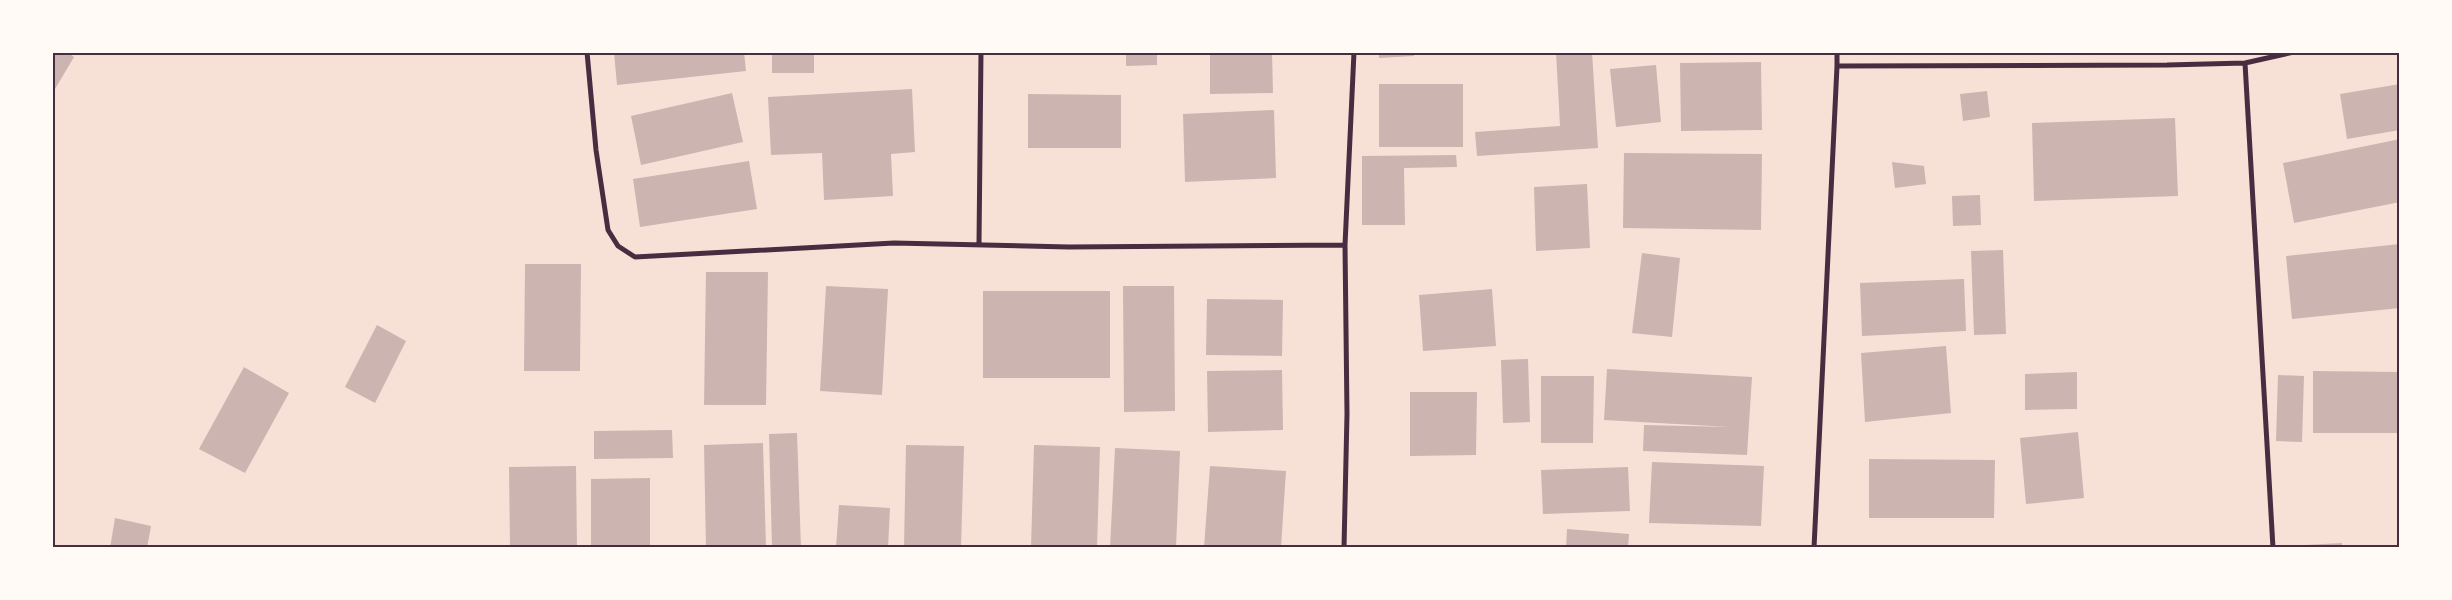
<svg xmlns="http://www.w3.org/2000/svg" width="2452" height="600" font-family="Bitter,serif">
	<style>
		.building { fill: #ccb4b1 }
		.lines { fill: none; stroke-linecap: round; stroke-linejoin: round }
		.minor { stroke: #4a2c40; stroke-width: 5 }
		.neatline { fill: none; stroke: #4a2c40; stroke-width: 2 }
	</style>
	<rect width="100%" height="100%" fill="#f7e1d7"/>
	<path class="building" d="M 52,52 L 67,52 L 74,57 L 52,94 Z
		M 614,52 L 744,52 L 746,71 L 617,85 Z
		M 772,52 L 814,52 L 814,73 L 772,73 Z
		M 1126,52 L 1157,52 L 1157,65 L 1126,66 Z
		M 1210,52 L 1272,52 L 1273,93 L 1210,94 Z
		M 1379,52 L 1414,52 L 1414,56 L 1379,58 Z
		M 1556,52 L 1592,52 L 1598,148 L 1477,156 L 1475,132 L 1560,126 Z
		M 1761,62 L 1762,130 L 1681,131 L 1680,63 Z
		M 1656,65 L 1661,122 L 1616,127 L 1610,69 Z
		M 1379,84 L 1463,84 L 1463,147 L 1379,147 Z
		M 2400,84 L 2400,130 L 2347,139 L 2340,94 Z
		M 912,89 L 915,152 L 891,154 L 893,196 L 824,200 L 822,153 L 771,155 L 768,97 Z
		M 1987,91 L 1990,117 L 1963,121 L 1960,94 Z
		M 732,93 L 743,142 L 641,165 L 631,116 Z
		M 1028,94 L 1121,95 L 1121,148 L 1028,148 Z
		M 1274,110 L 1276,178 L 1185,182 L 1183,114 Z
		M 2175,118 L 2178,196 L 2034,201 L 2032,123 Z
		M 2400,139 L 2400,202 L 2294,223 L 2283,163 Z
		M 1624,153 L 1762,154 L 1761,230 L 1623,228 Z
		M 1456,155 L 1457,167 L 1404,168 L 1405,225 L 1362,225 L 1362,156 Z
		M 749,161 L 757,209 L 640,227 L 633,179 Z
		M 1892,162 L 1924,166 L 1926,184 L 1895,188 Z
		M 1587,184 L 1590,248 L 1536,251 L 1534,187 Z
		M 1980,195 L 1981,225 L 1953,226 L 1952,196 Z
		M 2400,244 L 2400,308 L 2292,319 L 2286,256 Z
		M 2003,250 L 2006,334 L 1974,335 L 1971,251 Z
		M 1642,253 L 1680,258 L 1672,337 L 1632,333 Z
		M 525,264 L 581,264 L 580,371 L 524,371 Z
		M 706,272 L 768,272 L 766,405 L 704,405 Z
		M 1964,279 L 1966,331 L 1862,336 L 1860,283 Z
		M 826,286 L 888,289 L 882,395 L 820,391 Z
		M 1123,286 L 1174,286 L 1175,411 L 1124,412 Z
		M 1492,289 L 1496,346 L 1423,351 L 1419,295 Z
		M 983,291 L 1110,291 L 1110,378 L 983,378 Z
		M 1207,299 L 1283,300 L 1282,356 L 1206,355 Z
		M 377,325 L 406,341 L 375,403 L 345,387 Z
		M 1946,346 L 1951,413 L 1865,422 L 1861,353 Z
		M 1528,359 L 1530,422 L 1503,423 L 1501,360 Z
		M 244,367 L 289,393 L 245,473 L 199,449 Z
		M 1607,369 L 1752,377 L 1747,455 L 1643,451 L 1644,425 L 1730,427 L 1604,420 Z
		M 1282,370 L 1283,430 L 1208,432 L 1207,371 Z
		M 2313,371 L 2400,372 L 2400,433 L 2313,433 Z
		M 2077,372 L 2077,409 L 2025,410 L 2025,374 Z
		M 2278,375 L 2304,376 L 2302,442 L 2276,441 Z
		M 1541,376 L 1594,376 L 1593,443 L 1541,443 Z
		M 1410,392 L 1477,392 L 1476,455 L 1410,456 Z
		M 672,430 L 673,458 L 594,459 L 594,431 Z
		M 2078,432 L 2084,498 L 2026,504 L 2020,438 Z
		M 797,433 L 801,548 L 772,548 L 769,434 Z
		M 763,443 L 766,548 L 706,548 L 704,445 Z
		M 906,445 L 964,446 L 961,548 L 904,548 Z
		M 1034,445 L 1100,447 L 1097,548 L 1031,548 Z
		M 1115,448 L 1180,451 L 1176,548 L 1110,548 Z
		M 1869,459 L 1995,460 L 1994,518 L 1869,518 Z
		M 1652,462 L 1764,466 L 1761,526 L 1649,523 Z
		M 576,466 L 577,548 L 510,548 L 509,467 Z
		M 1210,466 L 1286,471 L 1281,548 L 1204,548 Z
		M 1628,467 L 1630,511 L 1543,514 L 1541,470 Z
		M 650,478 L 650,548 L 591,548 L 591,479 Z
		M 839,505 L 890,508 L 888,548 L 836,548 Z
		M 115,518 L 151,526 L 147,548 L 110,548 Z
		M 1567,529 L 1629,534 L 1628,548 L 1566,548 Z
		M 2342,543 L 2342,548 L 2285,548 L 2285,546 Z"/>
	<g class="lines">
		<path class="minor" d="M 587,52 L 596,150 L 608,230 L 618,246 L 635,257 L 894,243 L 1069,247 L 1345,245
			M 1837,52 L 1837,66 L 2167,65 L 2245,63 L 2294,52
			M 2245,63 L 2273,548
			M 979,243 L 981,52
			M 1344,548 L 1347,414 L 1345,245 L 1354,52
			M 1814,548 L 1837,66"/>
	</g>
	<rect width="2452" height="600" fill="none" stroke="#fffaf5" stroke-width="108"/>
	<rect x="54" y="54" width="2344" height="492" class="neatline"/>
</svg>
